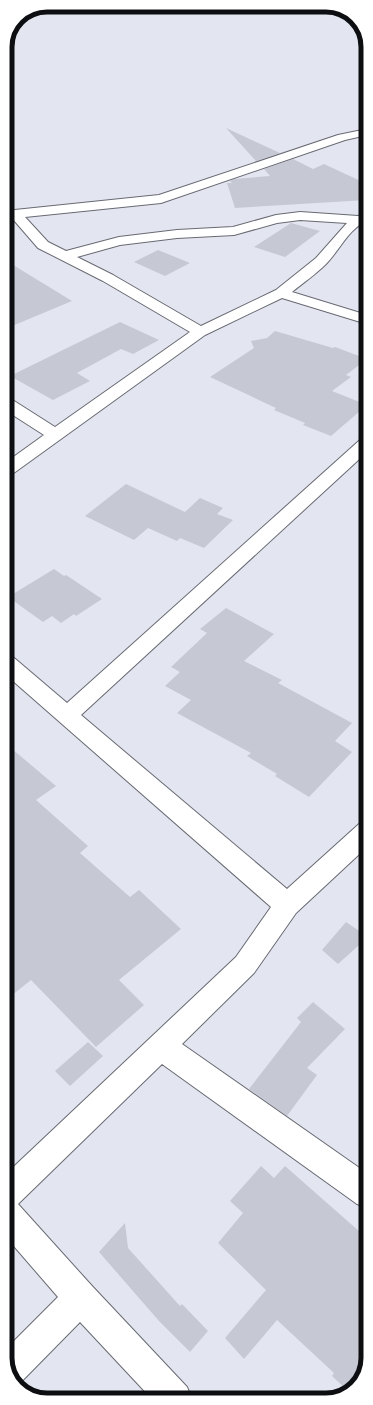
<svg xmlns="http://www.w3.org/2000/svg" width="373" height="1405" font-family="Bitter,serif">
	<style>
		.building { fill: #c6c9d3 }
		.lines { fill: none; stroke-linecap: round; stroke-linejoin: round }
		.minor-casing { stroke: #686a73; stroke-width: 2 }
		.minor { fill: #fff; fill-rule: evenodd }
		.rim { fill: none; stroke: #0d0e11; stroke-width: 5 }
	</style>
	<rect width="100%" height="100%" fill="#e3e6f0"/>
	<path class="building" d="M 226,128 L 280,153 L 256,161 Z
		M 293,159 L 313,169 L 324,164 L 367,184 L 367,200 L 235,208 L 227,183 L 232,183 L 230,181 L 234,179 L 270,176 L 264,169 Z
		M 291,223 L 320,231 L 285,257 L 254,247 Z
		M 158,250 L 190,263 L 165,276 L 134,262 Z
		M 5,260 L 72,301 L 5,329 Z
		M 120,322 L 159,340 L 133,354 L 121,349 L 77,373 L 90,381 L 53,400 L 10,376 Z
		M 275,331 L 333,348 L 335,347 L 367,359 L 346,375 L 351,377 L 332,391 L 367,405 L 331,436 L 303,425 L 305,423 L 274,410 L 276,408 L 210,377 L 254,348 L 251,341 L 267,338 Z
		M 126,484 L 185,512 L 200,498 L 223,508 L 217,514 L 233,520 L 204,548 L 180,538 L 177,541 L 148,528 L 134,540 L 85,516 Z
		M 54,569 L 64,576 L 66,575 L 102,599 L 76,616 L 74,614 L 61,623 L 52,616 L 43,622 L 8,597 Z
		M 226,608 L 274,634 L 244,661 L 282,680 L 278,683 L 352,723 L 335,741 L 352,752 L 309,797 L 275,776 L 277,774 L 247,756 L 251,753 L 177,713 L 191,700 L 165,686 L 180,672 L 171,667 L 207,633 L 200,629 Z
		M 5,743 L 56,786 L 36,800 L 88,846 L 80,853 L 130,897 L 139,890 L 181,929 L 119,980 L 144,1005 L 96,1047 L 31,980 L 6,1000 Z
		M 346,922 L 368,937 L 338,964 L 322,950 Z
		M 313,1002 L 345,1029 L 307,1068 L 317,1075 L 287,1116 L 249,1089 L 301,1022 L 297,1018 Z
		M 88,1042 L 103,1056 L 70,1086 L 55,1071 Z
		M 261,1166 L 274,1178 L 285,1166 L 368,1239 L 368,1358 L 358,1386 L 348,1391 L 332,1376 L 334,1373 L 277,1320 L 244,1359 L 225,1338 L 266,1290 L 218,1243 L 243,1213 L 230,1201 Z
		M 125,1223 L 128,1248 L 180,1306 L 182,1304 L 208,1331 L 190,1352 L 159,1321 L 99,1252 Z"/>
	<g class="lines">
		<g class="minor-casing">
			<path id="minor" d="M 367,129 L 367,135 L 345,140 L 161,203 L 25,217 L 48,242 L 66,251 L 119,237 L 177,230 L 233,227 L 276,215 L 300,212 L 358,216 L 367,213 L 367,221 C 349,228 339,251 326,264 C 316,274 303,283 292,292 L 367,315 L 367,324 L 282,298 L 205,335 L 11,475 L 5,476 L 5,463 L 44,435 L 5,410 L 5,398 L 11,399 L 55,427 L 190,332 L 103,281 L 38,248 L 12,218 L 5,219 L 5,211 L 159,195 L 338,135 ZM 300,220 L 347,223 L 316,258 L 276,290 L 201,326 L 113,275 L 77,257 L 120,245 L 177,238 L 234,235 L 277,223 Z
				M 367,438 L 367,452 L 81,715 L 287,889 L 359,824 L 368,821 L 368,846 L 296,913 L 254,973 L 182,1044 L 368,1174 L 368,1208 L 357,1204 L 162,1064 L 18,1204 L 92,1286 L 187,1387 L 192,1399 L 152,1399 L 80,1322 L 20,1383 L 16,1385 L 6,1366 L 6,1349 L 58,1297 L 6,1237 L 6,1174 L 236,957 L 271,907 L 5,674 L 5,655 L 13,657 L 67,703 L 361,439 Z"/>
		</g>
		<use href="#minor" class="minor"/>
	</g>
	<path d="M0 0H373V1405H0ZM47 12H326A35 35 0 0 1 361 47V1358A35 35 0 0 1 326 1393H47A35 35 0 0 1 12 1358V47A35 35 0 0 1 47 12Z" fill="#fff" fill-rule="evenodd"/>
	<path class="rim" d="M47 12H326A35 35 0 0 1 361 47V1358A35 35 0 0 1 326 1393H47A35 35 0 0 1 12 1358V47A35 35 0 0 1 47 12Z"/>
</svg>
